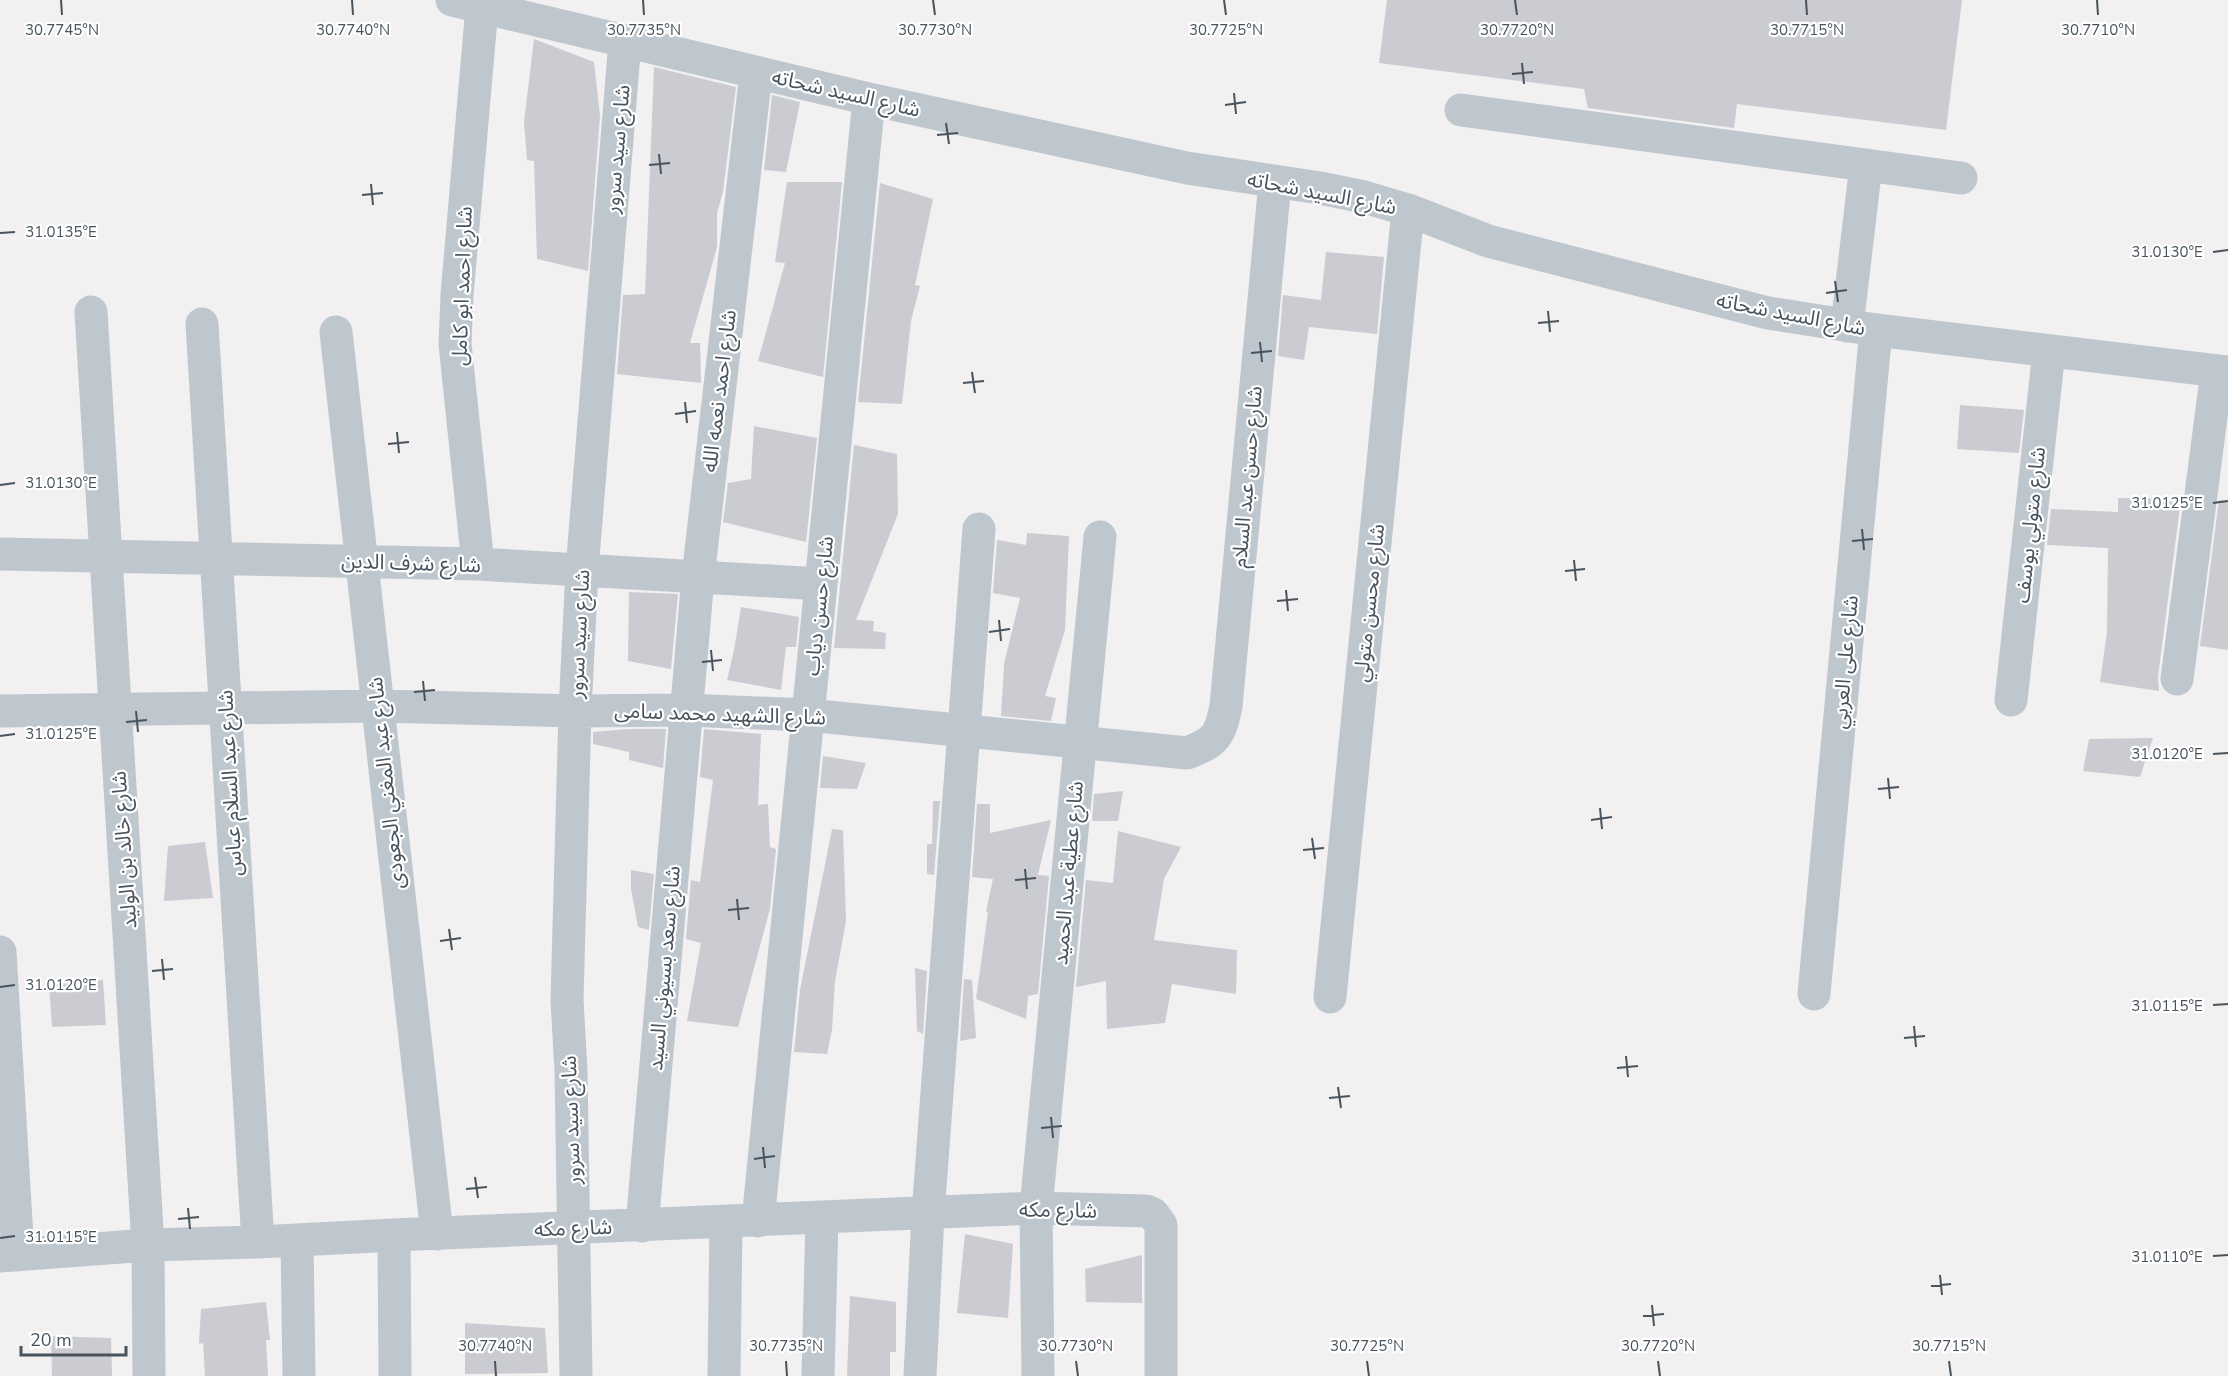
<svg xmlns="http://www.w3.org/2000/svg" width="2228" height="1376" font-family="'Nunito Sans','Noto Sans Arabic',sans-serif">
	<style>
		.building { fill: #caccd2 }
		.lines { fill: none; stroke-linecap: round; stroke-linejoin: round }
		.minor { stroke: #bec7ce; stroke-width: 33 }
		.ticks { fill: none; stroke: #48535d; stroke-width: 2 }
		.labels { text-anchor: middle; stroke-width: 4.5; stroke-linejoin: round; paint-order: stroke }
		.street-label { font-size: 21px; fill: #48535d; stroke: #fff }
		.ticks-label { font-size: 15px; text-anchor: middle; fill: #48535d; stroke: #fff; stroke-width: 4.5; stroke-linejoin: round; paint-order: stroke }
	</style>
	<rect width="100%" height="100%" fill="#f2f0f0"/>
	<path class="building" d="M 1387,0 L 1962,0 L 1946,130 L 1737,104 L 1734,128 L 1588,108 L 1584,89 L 1379,63 Z
		M 534,39 L 594,62 L 600,116 L 588,271 L 537,259 L 534,161 L 527,160 L 524,122 Z
		M 654,67 L 736,87 L 723,192 L 717,213 L 717,247 L 690,343 L 700,343 L 701,383 L 617,374 L 623,295 L 645,294 Z
		M 772,95 L 800,102 L 786,172 L 764,170 Z
		M 787,182 L 842,182 L 823,377 L 758,361 L 785,263 L 775,262 Z
		M 880,183 L 933,199 L 915,285 L 920,286 L 911,321 L 902,404 L 858,402 Z
		M 1326,252 L 1384,257 L 1377,334 L 1309,327 L 1304,360 L 1278,356 L 1283,295 L 1321,300 Z
		M 1960,405 L 2024,410 L 2019,453 L 1957,449 Z
		M 754,426 L 817,438 L 806,542 L 723,522 L 728,483 L 751,479 Z
		M 854,445 L 897,454 L 898,514 L 856,620 L 874,621 L 873,631 L 886,633 L 885,649 L 834,648 Z
		M 2118,498 L 2181,499 L 2158,677 L 2159,691 L 2100,682 L 2107,632 L 2108,548 L 2047,545 L 2051,509 L 2118,512 Z
		M 2219,500 L 2228,501 L 2228,650 L 2200,646 Z
		M 1027,533 L 1069,536 L 1065,630 L 1045,696 L 1056,698 L 1051,721 L 1001,716 L 1004,664 L 1020,598 L 993,593 L 997,540 L 1026,545 Z
		M 629,592 L 678,594 L 671,669 L 628,661 Z
		M 741,607 L 799,617 L 796,647 L 786,647 L 781,690 L 727,680 L 734,650 Z
		M 628,729 L 666,729 L 663,768 L 629,760 L 629,752 L 593,744 L 593,732 Z
		M 704,729 L 761,734 L 758,805 L 768,804 L 770,847 L 776,849 L 770,909 L 738,1027 L 687,1021 L 701,943 L 686,939 L 691,880 L 700,882 L 713,780 L 700,777 Z
		M 2153,738 L 2140,777 L 2083,771 L 2089,739 Z
		M 823,756 L 866,763 L 857,789 L 820,788 Z
		M 1123,791 L 1118,821 L 1092,821 L 1094,794 Z
		M 933,801 L 940,801 L 934,875 L 927,874 L 927,844 L 932,844 Z
		M 977,804 L 990,804 L 990,833 L 1051,820 L 1038,875 L 1049,876 L 1038,994 L 1028,996 L 1026,1019 L 976,999 L 988,912 L 986,912 L 993,879 L 972,877 Z
		M 832,829 L 843,830 L 846,921 L 835,981 L 832,1030 L 827,1054 L 794,1052 L 800,990 Z
		M 1118,831 L 1181,847 L 1164,879 L 1154,940 L 1237,950 L 1236,994 L 1172,984 L 1165,1023 L 1107,1029 L 1106,981 L 1076,987 L 1086,880 L 1113,883 Z
		M 205,842 L 213,898 L 164,901 L 168,846 Z
		M 631,870 L 654,874 L 649,930 L 638,927 L 631,889 Z
		M 915,968 L 927,971 L 923,1034 L 917,1031 Z
		M 964,979 L 972,980 L 976,1038 L 960,1041 Z
		M 103,980 L 106,1025 L 52,1027 L 49,984 Z
		M 965,1234 L 1013,1244 L 1008,1318 L 957,1313 Z
		M 1142,1255 L 1142,1303 L 1086,1302 L 1085,1269 Z
		M 850,1296 L 896,1302 L 896,1352 L 890,1352 L 890,1376 L 847,1376 Z
		M 266,1302 L 270,1340 L 266,1340 L 268,1376 L 205,1376 L 203,1343 L 199,1344 L 201,1309 Z
		M 465,1323 L 545,1328 L 548,1373 L 465,1374 Z
		M 51,1336 L 111,1338 L 112,1376 L 52,1376 Z"/>
	<g class="lines">
		<path class="minor" d="M 452,0 L 869,99 L 1187,168 L 1320,188 L 1364,197 L 1408,210 L 1488,241 L 1768,313 L 1876,330 L 2228,372
			M 1461,110 L 1961,178
			M 91,312 L 148,1245 L 149,1376
			M 202,324 L 258,1242
			M 1847,326 L 1866,165
			M 336,332 L 437,1234
			M 0,554 L 478,564 L 821,584
			M 478,564 L 455,344 L 457,295 L 482,7
			M 2177,679 L 2217,371
			M 2011,700 L 2049,351
			M 0,711 L 378,706 L 575,711 L 686,710 L 808,715 L 1187,753 C 1216,742 1220,736 1226,706 L 1275,182
			M 0,952 L 18,1255
			M 1814,994 L 1876,330
			M 1330,997 L 1408,210
			M 758,1221 L 869,99
			M 642,1226 L 698,577 L 756,73
			M 394,1235 L 395,1376
			M 297,1241 L 299,1376
			M 0,1256 L 148,1245 L 258,1242 L 394,1235 L 1036,1208 L 1146,1211 L 1153,1214 L 1161,1225 L 1161,1376
			M 576,1376 L 571,1071 L 567,1000 L 575,711 L 582,570 L 625,41
			M 724,1376 L 726,1222
			M 818,1376 L 822,1218
			M 920,1376 L 928,1214 L 979,529
			M 1038,1376 L 1036,1208 L 1100,537"/>
	</g>
	<path class="ticks" d="M 61,0 L 62,15M 352,0 L 353,15M 643,0 L 644,15M 933,0 L 935,15M 1224,0 L 1226,15M 1515,0 L 1517,15M 1806,0 L 1807,15M 2097,0 L 2098,15M 1522,63 L 1524,84M 1512,74 L 1533,72M 1234,93 L 1236,114M 1225,105 L 1246,102M 946,123 L 949,144M 937,135 L 958,133M 659,154 L 661,174M 649,165 L 670,163M 371,184 L 373,205M 362,195 L 383,193M 0,233 L 15,232M 2213,252 L 2228,250M 1835,281 L 1838,302M 1826,293 L 1847,290M 1548,311 L 1550,332M 1538,323 L 1559,321M 1260,342 L 1262,362M 1251,353 L 1272,351M 972,372 L 975,393M 963,383 L 984,381M 685,402 L 687,423M 675,414 L 696,411M 397,432 L 399,453M 388,444 L 409,442M 0,485 L 15,483M 2213,503 L 2228,501M 1862,529 L 1864,550M 1852,541 L 1873,539M 1574,560 L 1576,581M 1565,571 L 1585,569M 1286,590 L 1288,611M 1277,601 L 1298,599M 999,620 L 1001,641M 989,632 L 1010,629M 711,650 L 713,671M 702,662 L 722,660M 423,681 L 425,701M 414,692 L 435,690M 136,711 L 138,732M 126,722 L 147,720M 0,736 L 15,734M 2213,754 L 2228,753M 1888,778 L 1890,799M 1878,789 L 1899,787M 1600,808 L 1602,829M 1591,820 L 1612,817M 1312,838 L 1315,859M 1303,850 L 1324,848M 1025,869 L 1027,889M 1015,880 L 1036,878M 737,899 L 739,920M 728,910 L 749,908M 449,929 L 452,950M 440,941 L 461,938M 162,959 L 164,980M 152,971 L 173,969M 0,987 L 15,985M 2213,1005 L 2228,1004M 1914,1026 L 1916,1047M 1904,1038 L 1925,1036M 1626,1056 L 1628,1077M 1617,1068 L 1638,1066M 1338,1087 L 1341,1108M 1329,1098 L 1350,1096M 1051,1117 L 1053,1138M 1041,1128 L 1062,1126M 763,1147 L 765,1168M 754,1159 L 775,1156M 475,1177 L 478,1198M 466,1189 L 487,1187M 188,1208 L 190,1229M 178,1219 L 199,1217M 0,1238 L 15,1236M 2213,1256 L 2228,1255M 1940,1275 L 1942,1295M 1931,1286 L 1951,1284M 1652,1305 L 1654,1326M 1643,1316 L 1664,1314M 495,1361 L 496,1376M 786,1361 L 787,1376M 1076,1361 L 1078,1376M 1367,1361 L 1369,1376M 1658,1361 L 1660,1376M 1949,1361 L 1951,1376"/>
	<g class="labels">
		<g class="street-label">
			<text transform="translate(846 93) rotate(13)" y="7">شارع السيد شحاته</text>
			<text transform="translate(617 149) rotate(-85)" y="7">شارع سيد سرور</text>
			<text transform="translate(1322 193) rotate(11)" y="7">شارع السيد شحاته</text>
			<text transform="translate(462 286) rotate(-88)" y="7">شارع احمد ابو كامل</text>
			<text transform="translate(1791 314) rotate(11)" y="7">شارع السيد شحاته</text>
			<text transform="translate(719 391) rotate(-83)" y="7">شارع احمد نعمه الله</text>
			<text transform="translate(1247 477) rotate(-85)" y="7">شارع حسن عبد السلام</text>
			<text transform="translate(2030 525) rotate(-84)" y="7">شارع متولي يوسف</text>
			<text transform="translate(411 563) rotate(2)" y="7">شارع شرف الدين</text>
			<text transform="translate(1369 603) rotate(-84)" y="7">شارع محسن متولي</text>
			<text transform="translate(819 606) rotate(-84)" y="7">شارع حسن دياب</text>
			<text transform="translate(579 634) rotate(-87)" y="7">شارع سيد سرور</text>
			<text transform="translate(1845 662) rotate(-85)" y="7">شارع على العربي</text>
			<text transform="translate(720 714) rotate(2)" y="7">شارع الشهيد محمد سامى</text>
			<text transform="translate(230 783) rotate(-93)" y="7">شارع عبد السلام عباس</text>
			<text transform="translate(386 783) rotate(-96)" y="7">شارع عبد المغني الجعودى</text>
			<text transform="translate(124 850) rotate(-94)" y="7">شارع خالد بن الوليد</text>
			<text transform="translate(1068 873) rotate(-85)" y="7">شارع عطية عبد الحميد</text>
			<text transform="translate(664 968) rotate(-85)" y="7">شارع سعد بسيوني السيد</text>
			<text transform="translate(571 1120) rotate(-92)" y="7">شارع سيد سرور</text>
			<text transform="translate(1058 1210) rotate(1)" y="7">شارع مكه</text>
			<text transform="translate(573 1228) rotate(-2)" y="7">شارع مكه</text>
		</g>
	</g>
	<g class="ticks-label">
		<text x="62" y="35">30.7745°N</text>
		<text x="353" y="35">30.7740°N</text>
		<text x="644" y="35">30.7735°N</text>
		<text x="935" y="35">30.7730°N</text>
		<text x="1226" y="35">30.7725°N</text>
		<text x="1517" y="35">30.7720°N</text>
		<text x="1807" y="35">30.7715°N</text>
		<text x="2098" y="35">30.7710°N</text>
		<text x="61" y="237">31.0135°E</text>
		<text x="2167" y="257">31.0130°E</text>
		<text x="61" y="488">31.0130°E</text>
		<text x="2167" y="508">31.0125°E</text>
		<text x="61" y="739">31.0125°E</text>
		<text x="2167" y="759">31.0120°E</text>
		<text x="61" y="990">31.0120°E</text>
		<text x="2167" y="1011">31.0115°E</text>
		<text x="61" y="1242">31.0115°E</text>
		<text x="2167" y="1262">31.0110°E</text>
		<text x="495" y="1351">30.7740°N</text>
		<text x="786" y="1351">30.7735°N</text>
		<text x="1076" y="1351">30.7730°N</text>
		<text x="1367" y="1351">30.7725°N</text>
		<text x="1658" y="1351">30.7720°N</text>
		<text x="1949" y="1351">30.7715°N</text>
	</g>
	<path d="M21 1346v9h105v-9" fill="none" stroke="#48535d" stroke-width="3"/>
	<text x="30" y="1346" font-size="18" fill="#48535d" stroke="#ffffff" stroke-width="4.5" paint-order="stroke">20 m</text>
</svg>
